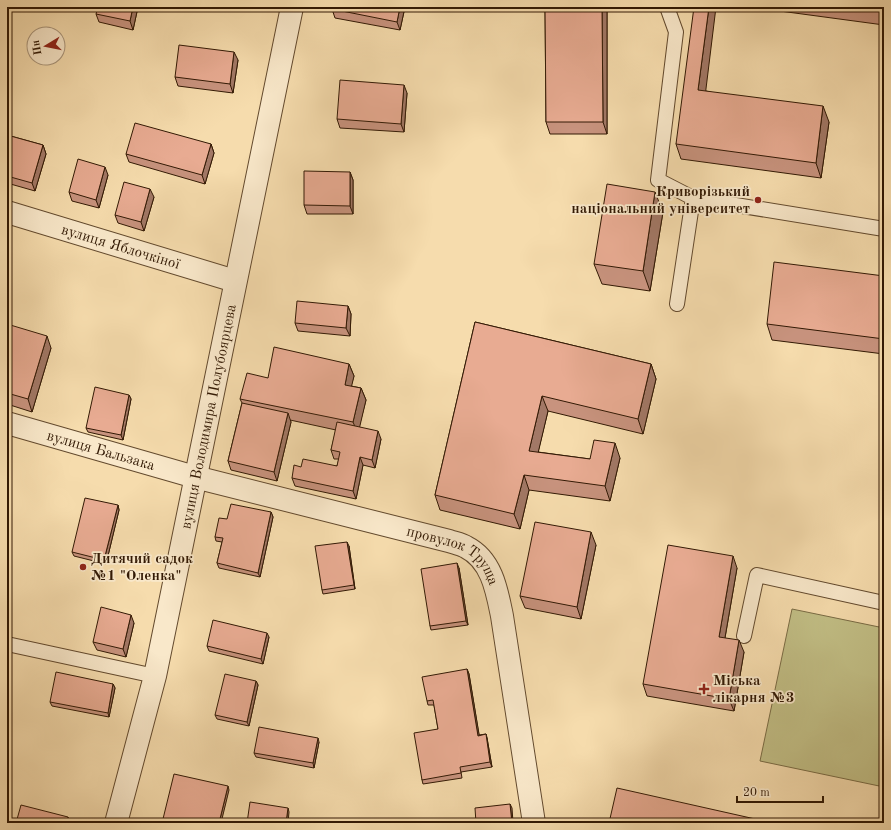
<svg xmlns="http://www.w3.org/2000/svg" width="891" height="830" font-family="'Old Standard TT',serif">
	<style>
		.green { fill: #c2bf86; stroke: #7a6c45 }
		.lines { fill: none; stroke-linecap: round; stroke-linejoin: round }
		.lane-casing { stroke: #634a2e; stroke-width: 16 }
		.street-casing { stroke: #634a2e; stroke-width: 24 }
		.lane { stroke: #f9e8ca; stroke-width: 14 }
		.street { stroke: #f9e8ca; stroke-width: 22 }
		.wall { fill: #c8937e; stroke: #321904 }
		.shaded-wall { fill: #a27866; stroke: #321904 }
		.building { fill: #e8ab92; stroke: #321904 }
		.poi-dot { fill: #8f2418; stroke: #f9e8ca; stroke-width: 1.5 }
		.labels { text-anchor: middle; stroke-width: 3.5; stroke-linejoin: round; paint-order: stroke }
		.poi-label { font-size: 15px; font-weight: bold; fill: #321904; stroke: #f9e8ca; text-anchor: start }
		.street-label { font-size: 15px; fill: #321904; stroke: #f9e8ca }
	</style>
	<rect width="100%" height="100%" fill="#f6dcad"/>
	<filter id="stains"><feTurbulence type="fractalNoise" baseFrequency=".005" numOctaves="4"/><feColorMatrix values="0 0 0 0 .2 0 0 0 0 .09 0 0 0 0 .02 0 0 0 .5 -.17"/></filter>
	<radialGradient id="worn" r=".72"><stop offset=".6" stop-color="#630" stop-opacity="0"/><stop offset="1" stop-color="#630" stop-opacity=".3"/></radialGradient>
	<path class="green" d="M 792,609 L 884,628 L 884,787 L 760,761 Z"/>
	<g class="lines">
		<g class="lane-casing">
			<path id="lane" d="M 667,7 L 676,32 L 658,180 L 693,198 L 884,229
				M 677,304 L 693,198
				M 744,636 L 757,575 L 884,603
				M 7,644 L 155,676"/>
		</g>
		<g class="street-casing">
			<g id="street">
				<path id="s1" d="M 7,212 L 235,281"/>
				<path id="s2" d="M 7,423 L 195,477 L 449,541 C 455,543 461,544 466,547 C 492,560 497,591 502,616 L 534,823"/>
				<path id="s3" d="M 116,823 L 155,676 L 292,7"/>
			</g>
		</g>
		<use href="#lane" class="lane"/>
		<use href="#street" class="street"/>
	</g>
	<path class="wall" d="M 138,7 L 133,30 L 99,22 L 96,14 Z
		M 332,7 L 405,7 L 400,30 L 335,18 L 332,9 Z
		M 545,7 L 607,7 L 607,134 L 550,134 L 546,122 Z
		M 750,7 L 884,7 L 884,25 Z
		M 238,60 L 233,93 L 178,86 L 175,77 Z
		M 706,91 L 829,122 L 821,178 L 681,159 L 676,144 Z
		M 407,93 L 404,132 L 340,128 L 337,119 Z
		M 7,135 L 43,145 L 46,154 L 35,191 L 7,183 Z
		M 211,144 L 214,153 L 205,184 L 129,162 L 126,154 Z
		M 350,172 L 353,180 L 353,214 L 307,214 L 304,205 Z
		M 108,175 L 99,208 L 72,201 L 69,192 Z
		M 154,197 L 144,231 L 118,223 L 115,215 Z
		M 663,212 L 650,291 L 602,284 L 594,264 Z
		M 884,276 L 884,354 L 772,340 L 767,324 Z
		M 348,306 L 351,314 L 350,336 L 298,331 L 295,323 Z
		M 475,322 L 651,364 L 656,379 L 643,434 L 548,411 L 538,452 L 590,459 L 620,458 L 610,501 L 529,490 L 520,529 L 440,510 L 435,495 Z
		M 7,324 L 51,348 L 32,412 L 7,404 Z
		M 349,364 L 354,376 L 351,386 L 361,388 L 366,400 L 359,427 L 381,439 L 375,468 L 363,465 L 356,499 L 295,486 L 292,478 L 301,467 L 337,466 L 339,459 L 334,459 L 331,450 L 336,430 L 290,420 L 291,422 L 277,481 L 231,470 L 228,461 L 242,403 L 240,399 L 268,378 Z
		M 129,395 L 131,399 L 123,440 L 88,432 L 86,428 Z
		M 118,505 L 119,510 L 106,564 L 74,556 L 72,552 Z
		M 271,512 L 273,517 L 260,577 L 219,568 L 217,563 L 222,542 L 216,541 L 215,537 L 227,519 Z
		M 596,545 L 581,619 L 525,608 L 520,596 Z
		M 349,546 L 355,589 L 323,594 L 322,590 Z
		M 459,568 L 468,625 L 431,630 L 430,626 Z
		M 737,568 L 725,638 L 744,652 L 734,711 L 647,696 L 643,684 Z
		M 134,623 L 126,657 L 97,650 L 93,642 Z
		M 269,637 L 263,664 L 209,651 L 207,646 Z
		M 467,669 L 469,674 L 479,735 L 486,734 L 487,738 L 492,767 L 461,772 L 462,778 L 423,784 L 422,780 L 438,729 L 434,705 L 428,705 L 427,701 Z
		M 256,681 L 258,685 L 249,726 L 217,719 L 215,715 Z
		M 113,684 L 115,688 L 109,717 L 52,706 L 50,702 Z
		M 319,742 L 314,768 L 256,757 L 254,753 Z"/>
	<path class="shaded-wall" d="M 133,7 L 138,7 L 133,30 L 130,21 Z
		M 400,7 L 405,7 L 400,30 L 397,22 Z
		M 602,7 L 607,7 L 607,134 L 603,122 Z
		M 709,7 L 716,7 L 704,105 L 698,90 Z
		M 881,7 L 884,7 L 884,19 L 881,10 Z
		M 234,52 L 238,60 L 233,93 L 230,84 Z
		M 404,85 L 407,93 L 404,132 L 401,124 Z
		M 823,106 L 829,122 L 821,178 L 816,163 Z
		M 211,144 L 214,153 L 205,184 L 202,175 Z
		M 43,145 L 46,154 L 35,191 L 32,183 Z
		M 105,167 L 108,175 L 99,208 L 96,200 Z
		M 350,172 L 353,180 L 353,214 L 350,206 Z
		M 150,189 L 154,197 L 144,231 L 141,222 Z
		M 655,192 L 663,212 L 650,291 L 643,271 Z
		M 348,306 L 351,314 L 350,336 L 346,328 Z
		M 47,336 L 51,348 L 32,412 L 28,399 Z
		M 349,364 L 354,376 L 349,397 L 345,385 Z
		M 651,364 L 656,379 L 643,434 L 638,419 Z
		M 361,388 L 366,400 L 358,434 L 353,422 Z
		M 129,395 L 131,399 L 123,440 L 121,435 Z
		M 542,396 L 548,411 L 535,466 L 529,451 Z
		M 288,413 L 291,422 L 277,481 L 274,472 Z
		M 378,431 L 381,439 L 375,468 L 372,460 Z
		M 615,443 L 620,458 L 610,501 L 605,486 Z
		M 360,457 L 363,465 L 356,499 L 353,491 Z
		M 524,475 L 529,490 L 520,529 L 514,514 Z
		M 118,505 L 119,510 L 106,564 L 104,560 Z
		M 271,512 L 273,517 L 260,577 L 258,573 Z
		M 591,532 L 596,545 L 581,619 L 577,607 Z
		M 347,542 L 349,546 L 355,589 L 354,585 Z
		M 733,556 L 737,568 L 723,649 L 719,637 Z
		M 457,563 L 459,568 L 468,625 L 466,621 Z
		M 131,615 L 134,623 L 126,657 L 123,649 Z
		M 267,633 L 269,637 L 263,664 L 261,659 Z
		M 739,640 L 744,652 L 734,711 L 729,699 Z
		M 467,669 L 469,674 L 480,740 L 478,736 Z
		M 256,681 L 258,685 L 249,726 L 247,722 Z
		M 113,684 L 115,688 L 109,717 L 108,713 Z
		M 486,734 L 487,738 L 492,767 L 490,762 Z
		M 318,738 L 319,742 L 314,768 L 313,763 Z
		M 228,786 L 229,790 L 221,823 L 219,823 Z
		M 510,804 L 512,808 L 513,823 L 512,823 Z
		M 288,808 L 289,812 L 288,823 L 286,823 Z
		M 68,817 L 70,821 L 69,823 L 66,823 Z"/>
	<path class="building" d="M 98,7 L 133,7 L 130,21 L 96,14 Z
		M 332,7 L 400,7 L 397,22 L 332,9 Z
		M 545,7 L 602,7 L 603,122 L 546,122 Z
		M 694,7 L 709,7 L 698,90 L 823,106 L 816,163 L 676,144 Z
		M 858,7 L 881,7 L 881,10 Z
		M 179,45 L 234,52 L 230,84 L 175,77 Z
		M 340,80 L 404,85 L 401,124 L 337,119 Z
		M 135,123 L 211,144 L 202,175 L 126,154 Z
		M 7,135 L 43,145 L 32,183 L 7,176 Z
		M 78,159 L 105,167 L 96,200 L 69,192 Z
		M 304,171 L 350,172 L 350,206 L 304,205 Z
		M 124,182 L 150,189 L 141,222 L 115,215 Z
		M 607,184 L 655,192 L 643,271 L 594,264 Z
		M 774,262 L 884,276 L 884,339 L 767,324 Z
		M 297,301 L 348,306 L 346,328 L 295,323 Z
		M 475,322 L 651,364 L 638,419 L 542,396 L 529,451 L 590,459 L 594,440 L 615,443 L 605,486 L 524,475 L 514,514 L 435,495 Z
		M 7,324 L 47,336 L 28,399 L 7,393 Z
		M 274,347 L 349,364 L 345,385 L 361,388 L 353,422 L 240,399 L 247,373 L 268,378 Z
		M 95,387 L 129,395 L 121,435 L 86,428 Z
		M 242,403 L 288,413 L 274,472 L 228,461 Z
		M 337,422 L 378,431 L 372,460 L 360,457 L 353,491 L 292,478 L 294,465 L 301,467 L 303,459 L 337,466 L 340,452 L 331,450 Z
		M 85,498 L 118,505 L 104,560 L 72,552 Z
		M 231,504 L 271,512 L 258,573 L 217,563 L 223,538 L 215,537 L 219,518 L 227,519 Z
		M 535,522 L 591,532 L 577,607 L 520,596 Z
		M 347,542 L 354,585 L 322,590 L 315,546 Z
		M 668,545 L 733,556 L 719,637 L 739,640 L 729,699 L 643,684 Z
		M 457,563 L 466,621 L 430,626 L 421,569 Z
		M 101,607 L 131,615 L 123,649 L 93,642 Z
		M 213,620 L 267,633 L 261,659 L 207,646 Z
		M 467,669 L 478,736 L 486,734 L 490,762 L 460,767 L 461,773 L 422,780 L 414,733 L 438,729 L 433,700 L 427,701 L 422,677 Z
		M 56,672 L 113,684 L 108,713 L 50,702 Z
		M 225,674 L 256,681 L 247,722 L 215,715 Z
		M 259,727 L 318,738 L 313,763 L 254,753 Z
		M 174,774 L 228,786 L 219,823 L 162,823 Z
		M 617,788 L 773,823 L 609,823 Z
		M 250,802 L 288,808 L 286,823 L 247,823 Z
		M 510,804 L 512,823 L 476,823 L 475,808 Z
		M 21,805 L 68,817 L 66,823 L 16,823 Z"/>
	<g class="poi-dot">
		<circle cx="758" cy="200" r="4"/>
		<circle cx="83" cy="567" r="4"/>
		<path d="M702 683h4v4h4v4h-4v4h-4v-4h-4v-4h4z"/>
	</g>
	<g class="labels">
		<g class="poi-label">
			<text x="750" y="196" text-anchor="end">Криворізький<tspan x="750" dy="17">національний університет</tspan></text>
			<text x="91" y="563">Дитячий садок<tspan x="91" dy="17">№1 "Оленка"</tspan></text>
			<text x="713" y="685">Міська<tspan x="713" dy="17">лікарня №3</tspan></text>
		</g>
		<g class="street-label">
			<text dy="5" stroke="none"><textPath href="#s1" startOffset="119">вулиця Яблочкіної</textPath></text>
			<text dy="5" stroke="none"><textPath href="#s3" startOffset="417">вулиця Володимира Полубоярцева</textPath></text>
			<text dy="5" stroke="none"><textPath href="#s2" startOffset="98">вулиця Бальзака</textPath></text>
			<text dy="5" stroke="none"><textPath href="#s2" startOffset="469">провулок Труща</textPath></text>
		</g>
	</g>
	<rect width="891" height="830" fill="none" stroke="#f6dcad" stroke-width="24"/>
	<rect x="8" y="8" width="875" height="814" fill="none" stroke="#321904" stroke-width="2"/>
	<rect x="12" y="12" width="867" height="806" fill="none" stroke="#321904"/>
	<g transform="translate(46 46) rotate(260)"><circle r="19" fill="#f9e8ca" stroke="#a9957b"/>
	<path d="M0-3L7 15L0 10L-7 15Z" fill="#8f2418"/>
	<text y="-6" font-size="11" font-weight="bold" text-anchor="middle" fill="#321904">Пн</text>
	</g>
	<path d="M737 796v6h86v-6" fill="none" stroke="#321904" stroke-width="2"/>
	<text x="743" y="796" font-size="12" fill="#321904" stroke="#f9e8ca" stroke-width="3" paint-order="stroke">20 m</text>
	<rect width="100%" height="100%" filter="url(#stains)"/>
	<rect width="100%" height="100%" fill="url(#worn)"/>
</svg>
